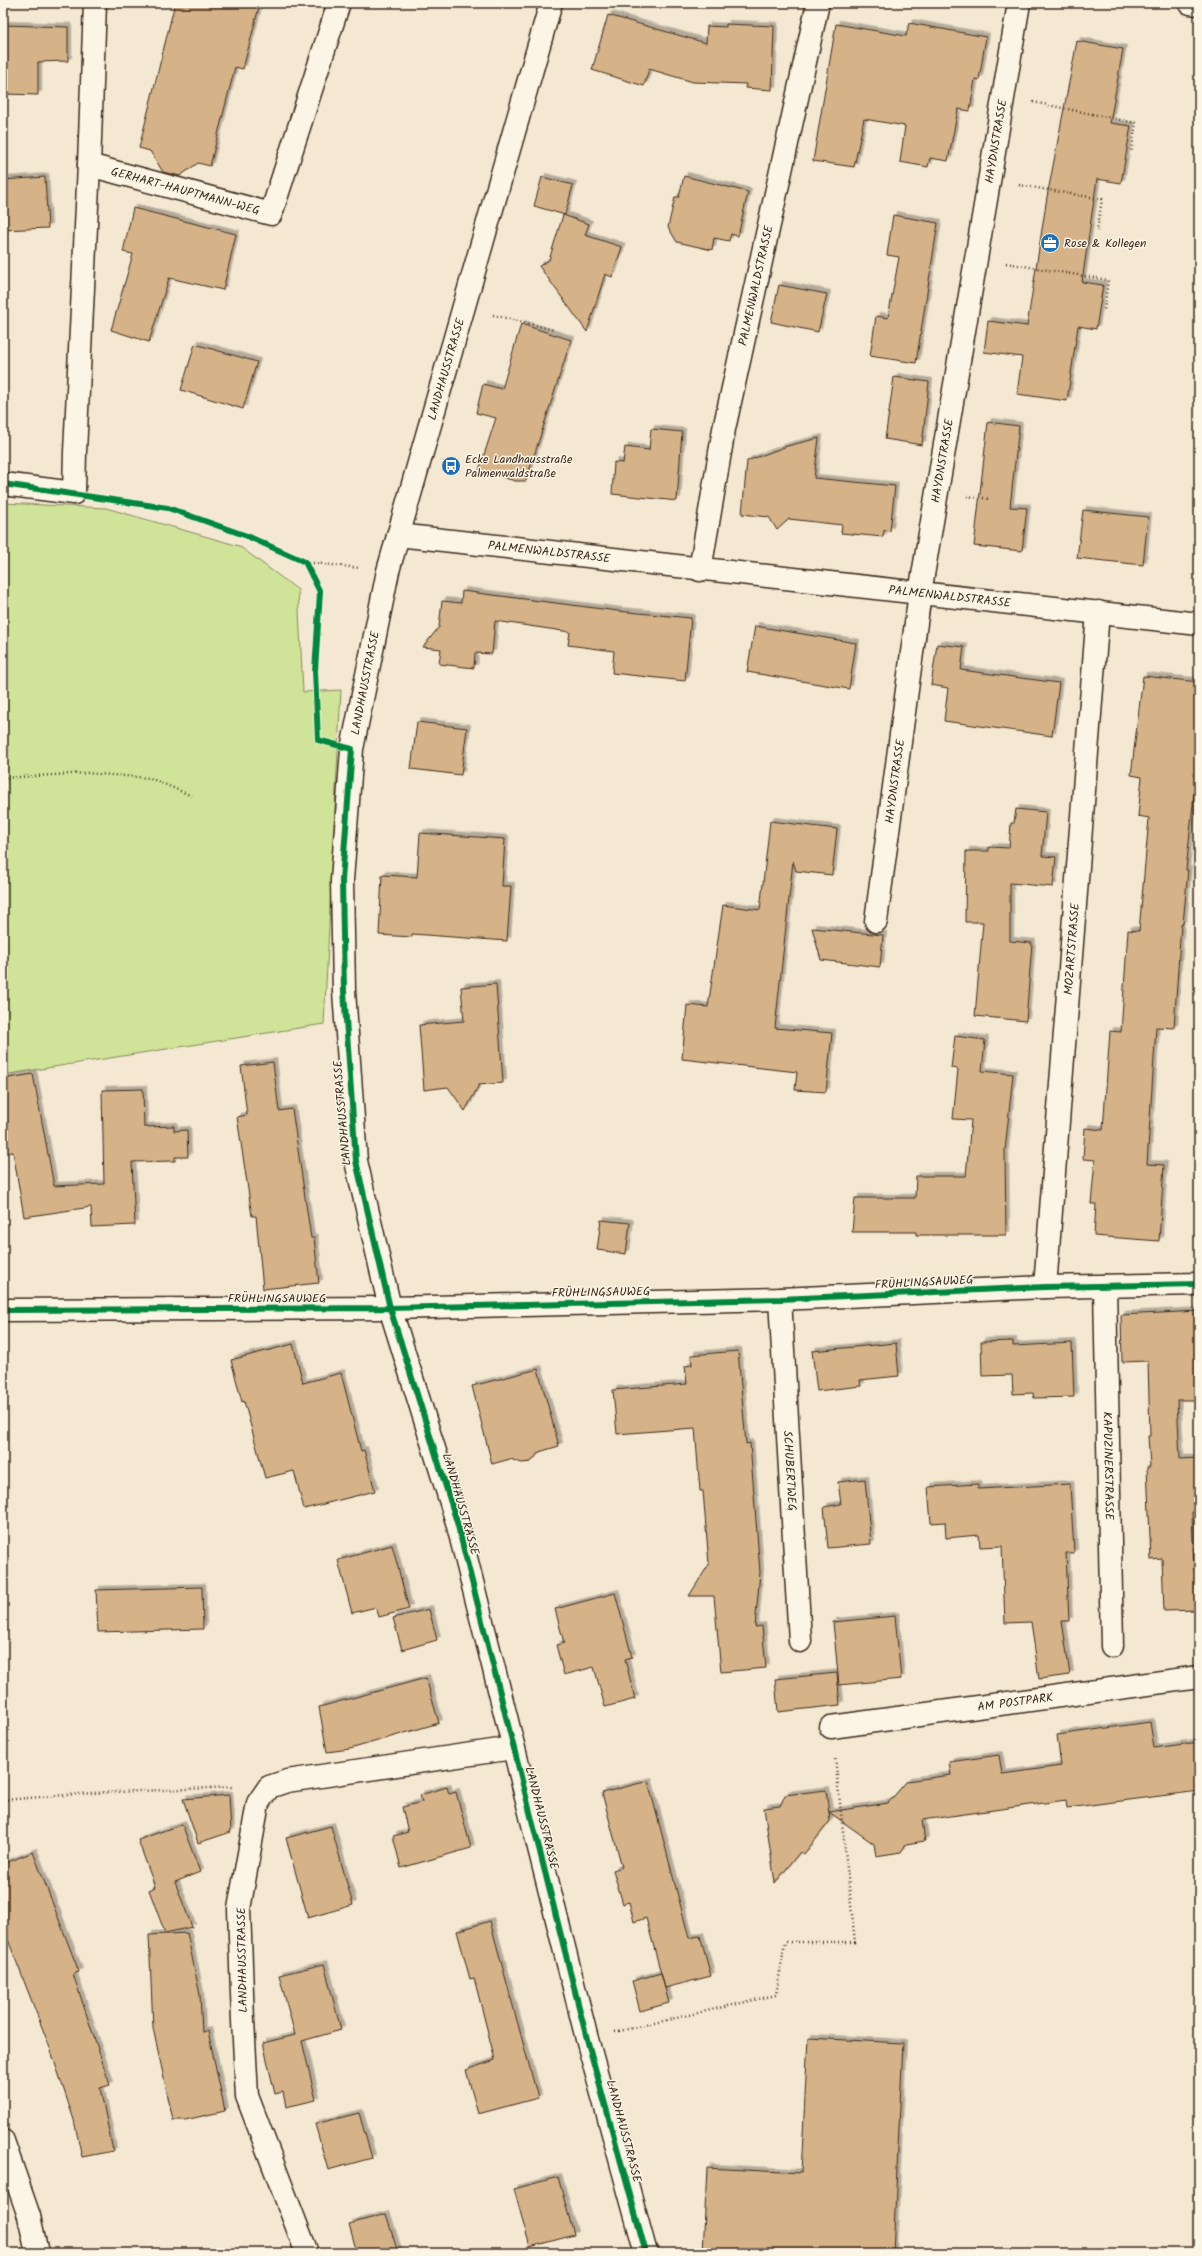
<svg xmlns="http://www.w3.org/2000/svg" width="1202" height="2256" font-family="Kalam,sans-serif">
	<style>
		.green { fill: #cfe499; stroke: #85875c }
		.building { fill: #d5b287; stroke: #3b2a1e; filter: url(#shadow) }
		.lines { fill: none; stroke-linecap: round; stroke-linejoin: round }
		.minor-casing { stroke: #3b2a1e; stroke-width: 25 }
		.major-casing { stroke: #3b2a1e; stroke-width: 25 }
		.path { stroke: #3b2a1e; stroke-width: 2.5; stroke-dasharray: 1 3; stroke-linecap: butt }
		.minor { stroke: #fcf5e5; stroke-width: 22 }
		.major { stroke: #fcf5e5; stroke-width: 22 }
		.cycleway-casing { stroke: #fcf5e5; stroke-width: 8 }
		.cycleway { stroke: #00873e; stroke-width: 6 }
		.labels { text-anchor: middle; stroke-width: 3; stroke-linejoin: round; paint-order: stroke }
		.street-label { font-size: 12px; fill: #3b2a1e; stroke: #fcf5e5 }
		.poi-label { font-size: 12px; fill: #3b2a1e; stroke: #fcf5e5; text-anchor: start }
	</style>
	<defs>
		<filter id="shadow"><feDropShadow dx="3.5" dy="-3.5" stdDeviation="0" flood-color="#0004"/></filter>
	</defs>
	<rect width="100%" height="100%" fill="#f4e8d2"/>
	<filter id="ink" filterUnits="userSpaceOnUse"><feTurbulence type="fractalNoise" baseFrequency=".025" numOctaves="2"/><feDisplacementMap in="SourceGraphic" scale="8" xChannelSelector="R" yChannelSelector="G"/><feConvolveMatrix kernelMatrix="1 2 1 2 8 2 1 2 1" color-interpolation-filters="sRGB"/></filter>
	<g filter="url(#ink)">
		<path class="green" d="M 3,503 L 106,508 L 239,546 L 298,590 L 303,692 L 341,690 L 324,1024 L 3,1075 Z"/>
		<path class="building" d="M 175,3 L 260,3 L 243,69 L 235,67 L 210,166 L 198,163 L 180,176 L 163,172 L 150,151 L 139,148 Z
			M 608,15 L 706,43 L 707,26 L 726,27 L 726,24 L 774,26 L 772,90 L 745,88 L 746,84 L 693,82 L 649,69 L 644,86 L 592,70 Z
			M 909,23 L 986,37 L 979,80 L 975,79 L 970,111 L 958,109 L 948,161 L 930,158 L 928,167 L 900,162 L 905,126 L 864,119 L 854,167 L 813,161 L 836,24 L 906,36 Z
			M 3,25 L 68,27 L 68,61 L 38,62 L 38,95 L 3,94 Z
			M 1077,41 L 1123,49 L 1110,123 L 1131,126 L 1121,183 L 1097,179 L 1082,282 L 1103,285 L 1096,329 L 1078,326 L 1067,401 L 1017,394 L 1022,357 L 984,352 L 988,321 L 1027,326 L 1047,197 Z
			M 684,176 L 748,192 L 738,236 L 731,234 L 729,241 L 714,238 L 712,250 L 677,242 L 668,227 L 675,197 L 679,197 Z
			M 45,177 L 48,228 L 3,230 L 3,180 Z
			M 542,177 L 573,185 L 565,215 L 534,206 Z
			M 133,208 L 236,234 L 223,290 L 169,278 L 149,342 L 111,330 L 133,254 L 123,252 Z
			M 563,215 L 589,224 L 585,235 L 622,247 L 612,277 L 605,274 L 587,332 L 539,266 L 549,260 Z
			M 893,215 L 938,223 L 916,363 L 870,356 L 876,316 L 888,318 L 899,257 L 887,255 Z
			M 779,285 L 827,294 L 818,332 L 771,322 Z
			M 521,324 L 571,340 L 526,481 L 515,481 L 479,470 L 496,418 L 476,413 L 483,384 L 502,389 Z
			M 195,344 L 257,362 L 243,409 L 181,390 Z
			M 894,377 L 929,382 L 922,445 L 885,439 Z
			M 988,422 L 1019,426 L 1010,507 L 1027,508 L 1022,551 L 974,546 Z
			M 651,429 L 682,432 L 677,501 L 612,494 L 614,462 L 623,463 L 625,447 L 649,450 Z
			M 819,438 L 814,478 L 895,486 L 890,531 L 884,530 L 883,537 L 841,533 L 842,525 L 789,519 L 777,530 L 769,517 L 742,514 L 747,461 L 787,446 Z
			M 1083,510 L 1148,517 L 1143,565 L 1077,558 Z
			M 462,591 L 618,611 L 691,618 L 685,681 L 612,673 L 614,651 L 568,645 L 570,632 L 495,621 L 492,654 L 475,653 L 474,668 L 439,664 L 441,649 L 423,647 L 439,627 L 442,601 L 461,603 Z
			M 755,626 L 856,643 L 849,689 L 747,672 Z
			M 937,644 L 964,647 L 961,670 L 1059,683 L 1052,736 L 944,721 L 948,688 L 931,685 Z
			M 1143,676 L 1199,682 L 1199,748 L 1186,870 L 1188,870 L 1183,924 L 1181,924 L 1174,1028 L 1156,1027 L 1147,1164 L 1164,1165 L 1159,1241 L 1094,1236 L 1096,1204 L 1091,1204 L 1095,1160 L 1083,1159 L 1085,1128 L 1103,1130 L 1110,1031 L 1121,1032 L 1128,930 L 1139,931 L 1149,818 L 1138,816 L 1142,777 L 1131,775 Z
			M 417,722 L 467,728 L 461,775 L 411,769 Z
			M 1016,809 L 1046,812 L 1042,856 L 1056,857 L 1053,887 L 1010,883 L 1010,941 L 1032,943 L 1026,1021 L 975,1016 L 983,922 L 965,922 L 966,851 L 989,851 L 989,847 L 1009,848 L 1011,823 L 1014,823 Z
			M 770,821 L 837,829 L 832,875 L 796,871 L 793,861 L 775,1028 L 832,1033 L 826,1092 L 795,1090 L 797,1072 L 682,1059 L 687,1005 L 708,1007 L 723,905 L 760,910 Z
			M 420,833 L 505,839 L 502,886 L 511,886 L 507,941 L 412,934 L 412,937 L 379,935 L 382,875 L 417,877 Z
			M 812,928 L 883,935 L 880,967 L 821,960 Z
			M 496,984 L 503,1083 L 479,1085 L 465,1111 L 448,1087 L 424,1090 L 419,1025 L 464,1021 L 461,987 Z
			M 955,1036 L 985,1040 L 982,1071 L 1013,1074 L 1005,1151 L 1006,1235 L 916,1235 L 916,1232 L 852,1232 L 855,1198 L 915,1198 L 916,1176 L 966,1176 L 971,1120 L 953,1119 L 958,1069 L 951,1068 Z
			M 273,1062 L 279,1111 L 292,1109 L 311,1238 L 314,1238 L 319,1283 L 263,1289 L 256,1216 L 252,1216 L 237,1117 L 247,1115 L 241,1066 Z
			M 33,1074 L 54,1186 L 104,1184 L 102,1090 L 143,1089 L 144,1127 L 174,1126 L 174,1131 L 187,1130 L 188,1157 L 175,1157 L 175,1161 L 132,1162 L 135,1225 L 92,1227 L 91,1207 L 24,1217 L 13,1152 L 3,1153 L 3,1079 Z
			M 601,1220 L 630,1223 L 626,1254 L 597,1250 Z
			M 1199,1311 L 1199,1400 L 1177,1400 L 1180,1459 L 1199,1458 L 1199,1512 L 1192,1512 L 1194,1570 L 1199,1570 L 1199,1610 L 1164,1611 L 1162,1559 L 1151,1560 L 1147,1467 L 1150,1467 L 1148,1436 L 1150,1436 L 1148,1361 L 1122,1362 L 1121,1315 Z
			M 1013,1341 L 1013,1346 L 1072,1343 L 1074,1397 L 1034,1398 L 1033,1393 L 1013,1394 L 1012,1375 L 982,1376 L 981,1342 Z
			M 896,1343 L 899,1376 L 860,1380 L 861,1386 L 817,1391 L 812,1351 Z
			M 293,1344 L 303,1383 L 341,1373 L 361,1451 L 364,1450 L 375,1491 L 304,1509 L 294,1471 L 265,1478 L 244,1401 L 242,1402 L 231,1360 Z
			M 738,1351 L 746,1444 L 750,1443 L 760,1572 L 755,1627 L 762,1626 L 766,1668 L 721,1672 L 714,1596 L 689,1596 L 709,1564 L 703,1491 L 700,1491 L 695,1428 L 617,1434 L 613,1390 L 687,1384 L 685,1366 L 692,1365 L 691,1355 Z
			M 538,1369 L 559,1446 L 539,1452 L 531,1462 L 522,1463 L 510,1459 L 492,1464 L 472,1386 Z
			M 865,1479 L 871,1544 L 828,1548 L 824,1507 L 841,1504 L 838,1482 Z
			M 978,1484 L 978,1489 L 1070,1484 L 1074,1553 L 1066,1553 L 1069,1621 L 1062,1621 L 1070,1675 L 1039,1679 L 1031,1622 L 1005,1623 L 1002,1546 L 980,1547 L 979,1535 L 946,1538 L 945,1522 L 931,1523 L 928,1487 Z
			M 392,1545 L 409,1609 L 379,1617 L 376,1607 L 352,1613 L 338,1560 Z
			M 202,1587 L 203,1629 L 98,1632 L 96,1590 Z
			M 615,1593 L 632,1657 L 625,1659 L 635,1699 L 605,1707 L 594,1667 L 564,1675 L 556,1645 L 564,1643 L 555,1609 Z
			M 429,1609 L 437,1640 L 402,1650 L 393,1618 Z
			M 895,1616 L 901,1679 L 839,1685 L 833,1622 Z
			M 837,1673 L 840,1705 L 778,1712 L 775,1679 Z
			M 426,1678 L 439,1723 L 350,1749 L 327,1752 L 319,1707 Z
			M 1150,1722 L 1154,1748 L 1199,1742 L 1199,1791 L 1067,1808 L 1066,1800 L 922,1820 L 925,1841 L 906,1844 L 901,1852 L 876,1856 L 874,1844 L 829,1812 L 888,1803 L 907,1781 L 951,1775 L 949,1762 L 999,1755 L 1002,1774 L 1061,1766 L 1057,1735 Z
			M 648,1781 L 689,1938 L 700,1936 L 711,1976 L 665,1988 L 646,1918 L 634,1922 L 629,1902 L 623,1904 L 613,1870 L 622,1867 L 602,1793 Z
			M 447,1787 L 449,1794 L 456,1792 L 471,1848 L 401,1868 L 393,1836 L 408,1832 L 402,1807 L 422,1802 L 420,1795 Z
			M 826,1790 L 830,1821 L 804,1854 L 800,1852 L 775,1883 L 764,1808 L 780,1806 L 785,1795 Z
			M 229,1795 L 231,1832 L 198,1843 L 183,1799 Z
			M 182,1824 L 200,1872 L 175,1882 L 192,1927 L 165,1933 L 149,1890 L 155,1887 L 138,1840 Z
			M 331,1826 L 353,1905 L 308,1918 L 286,1838 Z
			M 33,1852 L 79,1972 L 73,1974 L 110,2085 L 100,2088 L 113,2151 L 82,2157 L 74,2120 L 50,2048 L 3,1927 L 3,1864 Z
			M 490,1921 L 538,2098 L 478,2114 L 466,2070 L 495,2060 L 474,1978 L 470,1979 L 457,1931 Z
			M 187,1933 L 200,1995 L 202,2032 L 208,2031 L 225,2111 L 185,2120 L 173,2120 L 153,2028 L 149,1935 Z
			M 324,1964 L 341,2030 L 302,2041 L 316,2100 L 286,2107 L 283,2092 L 275,2094 L 263,2043 L 295,2035 L 279,1975 Z
			M 661,1973 L 669,2003 L 640,2011 L 632,1981 Z
			M 808,2038 L 903,2043 L 893,2253 L 703,2253 L 707,2168 L 801,2173 Z
			M 359,2113 L 372,2158 L 328,2170 L 315,2124 Z
			M 558,2177 L 574,2235 L 530,2247 L 514,2189 Z
			M 386,2214 L 398,2253 L 357,2253 L 349,2224 Z"/>
		<g class="lines">
			<g class="minor-casing">
				<g id="minor">
					<path id="s1" d="M 95,3 L 89,165 L 271,214 L 339,3"/>
					<path d="M 551,3 L 388,571 L 352,749 L 342,880 L 344,991 L 356,1161 L 390,1308 L 457,1522 L 587,2039 L 646,2253"/>
					<path d="M 1190,3 L 1199,4"/>
					<path d="M 3,484 L 74,493 L 75,452 L 89,165"/>
					<path id="s2" d="M 398,535 L 1199,624"/>
					<path id="s3" d="M 700,570 L 724,429 L 818,3"/>
					<path id="s4" d="M 876,921 L 920,593 L 1019,3"/>
					<path id="s5" d="M 1105,1286 L 1112,1646"/>
					<path id="s6" d="M 1045,1287 L 1098,612"/>
					<path id="s7" d="M 780,1299 L 800,1641"/>
					<path d="M 3,1310 L 390,1308 L 780,1299 L 1045,1287 L 1199,1284"/>
					<path id="s8" d="M 831,1727 L 1199,1677"/>
					<path d="M 307,2253 L 247,2096 L 243,2021 L 239,1909 L 258,1803 L 269,1787 L 287,1781 L 513,1748"/>
				</g>
			</g>
			<g class="major-casing">
				<path id="major" d="M 3,2141 L 29,2216 L 37,2253"/>
			</g>
			<path class="path" d="M 1033,102 L 1136,123 L 1131,153
				M 1019,185 L 1102,199 L 1097,231
				M 1006,263 L 1108,280 L 1104,310
				M 493,315 L 555,330
				M 967,496 L 990,499
				M 305,562 L 359,568
				M 3,778 L 87,773 L 150,778 L 192,796
				M 3,1800 L 92,1793 L 234,1787
				M 615,2032 L 776,1995 L 785,1942 L 855,1942 L 835,1757"/>
			<use href="#minor" class="minor"/>
			<use href="#major" class="major"/>
			<g class="cycleway-casing">
				<path id="cycleway" d="M 3,484 L 168,508 L 247,536 L 305,562 L 320,592 L 315,671 L 318,740 L 352,749 L 342,880 L 344,991 L 356,1161 L 390,1308 L 457,1522 L 587,2039 L 646,2253
					M 3,1310 L 390,1308 L 780,1299 L 1045,1287 L 1199,1284"/>
			</g>
			<use href="#cycleway" class="cycleway"/>
		</g>
	</g>
	<defs>
		<g id="office-disc" transform="scale(1)"><circle r="9.5" fill="#1f6fb2" stroke="#fcf5e5"/><path d="M-6-3h4V-5.5h4V-3h4V5H-6ZM-1-4.5V-3h2v-1.5ZM-6 0V1H6V0Z" fill="#fff"/></g>
		<g id="bus-disc" transform="scale(1)"><circle r="9.5" fill="#1f6fb2" stroke="#fcf5e5"/><path d="M-5-6H5V4H4V6H2V4H-2V6H-4V4H-5ZM-3.5-4V0h7V-4ZM-3.5 1.2v1.5H-2V1.2ZM2 1.2v1.5H3.5V1.2Z" fill="#fff"/></g>
	</defs>
	<g fill-rule="evenodd">
		<use href="#office-disc" x="1050" y="243"/>
		<use href="#bus-disc" x="451" y="466"/>
	</g>
	<g class="labels">
		<g class="street-label">
			<text dy="4" stroke="none"><textPath href="#s4" startOffset="789">HAYDNSTRASSE</textPath></text>
			<text dy="4" stroke="none"><textPath href="#s1" startOffset="262">GERHART-HAUPTMANN-WEG</textPath></text>
			<text dy="4" stroke="none"><textPath href="#s3" startOffset="290">PALMENWALDSTRASSE</textPath></text>
			<text transform="translate(446 369) rotate(-74)" y="4">LANDHAUSSTRASSE</text>
			<text dy="4" stroke="none"><textPath href="#s4" startOffset="465">HAYDNSTRASSE</textPath></text>
			<text dy="4" stroke="none"><textPath href="#s2" startOffset="152">PALMENWALDSTRASSE</textPath></text>
			<text dy="4" stroke="none"><textPath href="#s2" startOffset="555">PALMENWALDSTRASSE</textPath></text>
			<text transform="translate(365 683) rotate(-79)" y="4">LANDHAUSSTRASSE</text>
			<text dy="4" stroke="none"><textPath href="#s4" startOffset="141">HAYDNSTRASSE</textPath></text>
			<text dy="4" stroke="none"><textPath href="#s6" startOffset="339">MOZARTSTRASSE</textPath></text>
			<text transform="translate(342 1113) rotate(-95)" y="4">LANDHAUSSTRASSE</text>
			<text transform="translate(924 1282) rotate(-3)" y="4">FRÜHLINGSAUWEG</text>
			<text transform="translate(601 1292) rotate(-1)" y="4">FRÜHLINGSAUWEG</text>
			<text x="277" y="1302">FRÜHLINGSAUWEG</text>
			<text dy="4" stroke="none"><textPath href="#s5" startOffset="180">KAPUZINERSTRASSE</textPath></text>
			<text dy="4" stroke="none"><textPath href="#s7" startOffset="172">SCHUBERTWEG</textPath></text>
			<text transform="translate(461 1504) rotate(74)" y="4">LANDHAUSSTRASSE</text>
			<text dy="4" stroke="none"><textPath href="#s8" startOffset="186">AM POSTPARK</textPath></text>
			<text transform="translate(542 1818) rotate(76)" y="4">LANDHAUSSTRASSE</text>
			<text transform="translate(242 1960) rotate(-91)" y="4">LANDHAUSSTRASSE</text>
			<text transform="translate(624 2131) rotate(75)" y="4">LANDHAUSSTRASSE</text>
		</g>
		<g class="poi-label">
			<text x="1064" y="247">Rose &amp; Kollegen</text>
			<text x="465" y="463">Ecke Landhausstraße<tspan x="465" dy="14">Palmenwaldstraße</tspan></text>
		</g>
	</g>
	<rect width="1202" height="2256" fill="none" stroke="#fcf5e5" stroke-width="16"/>
	<rect x="8" y="8" width="1186" height="2240" fill="none" stroke="#3b2a1e" stroke-width="1.5" filter="url(#ink)"/>
</svg>
